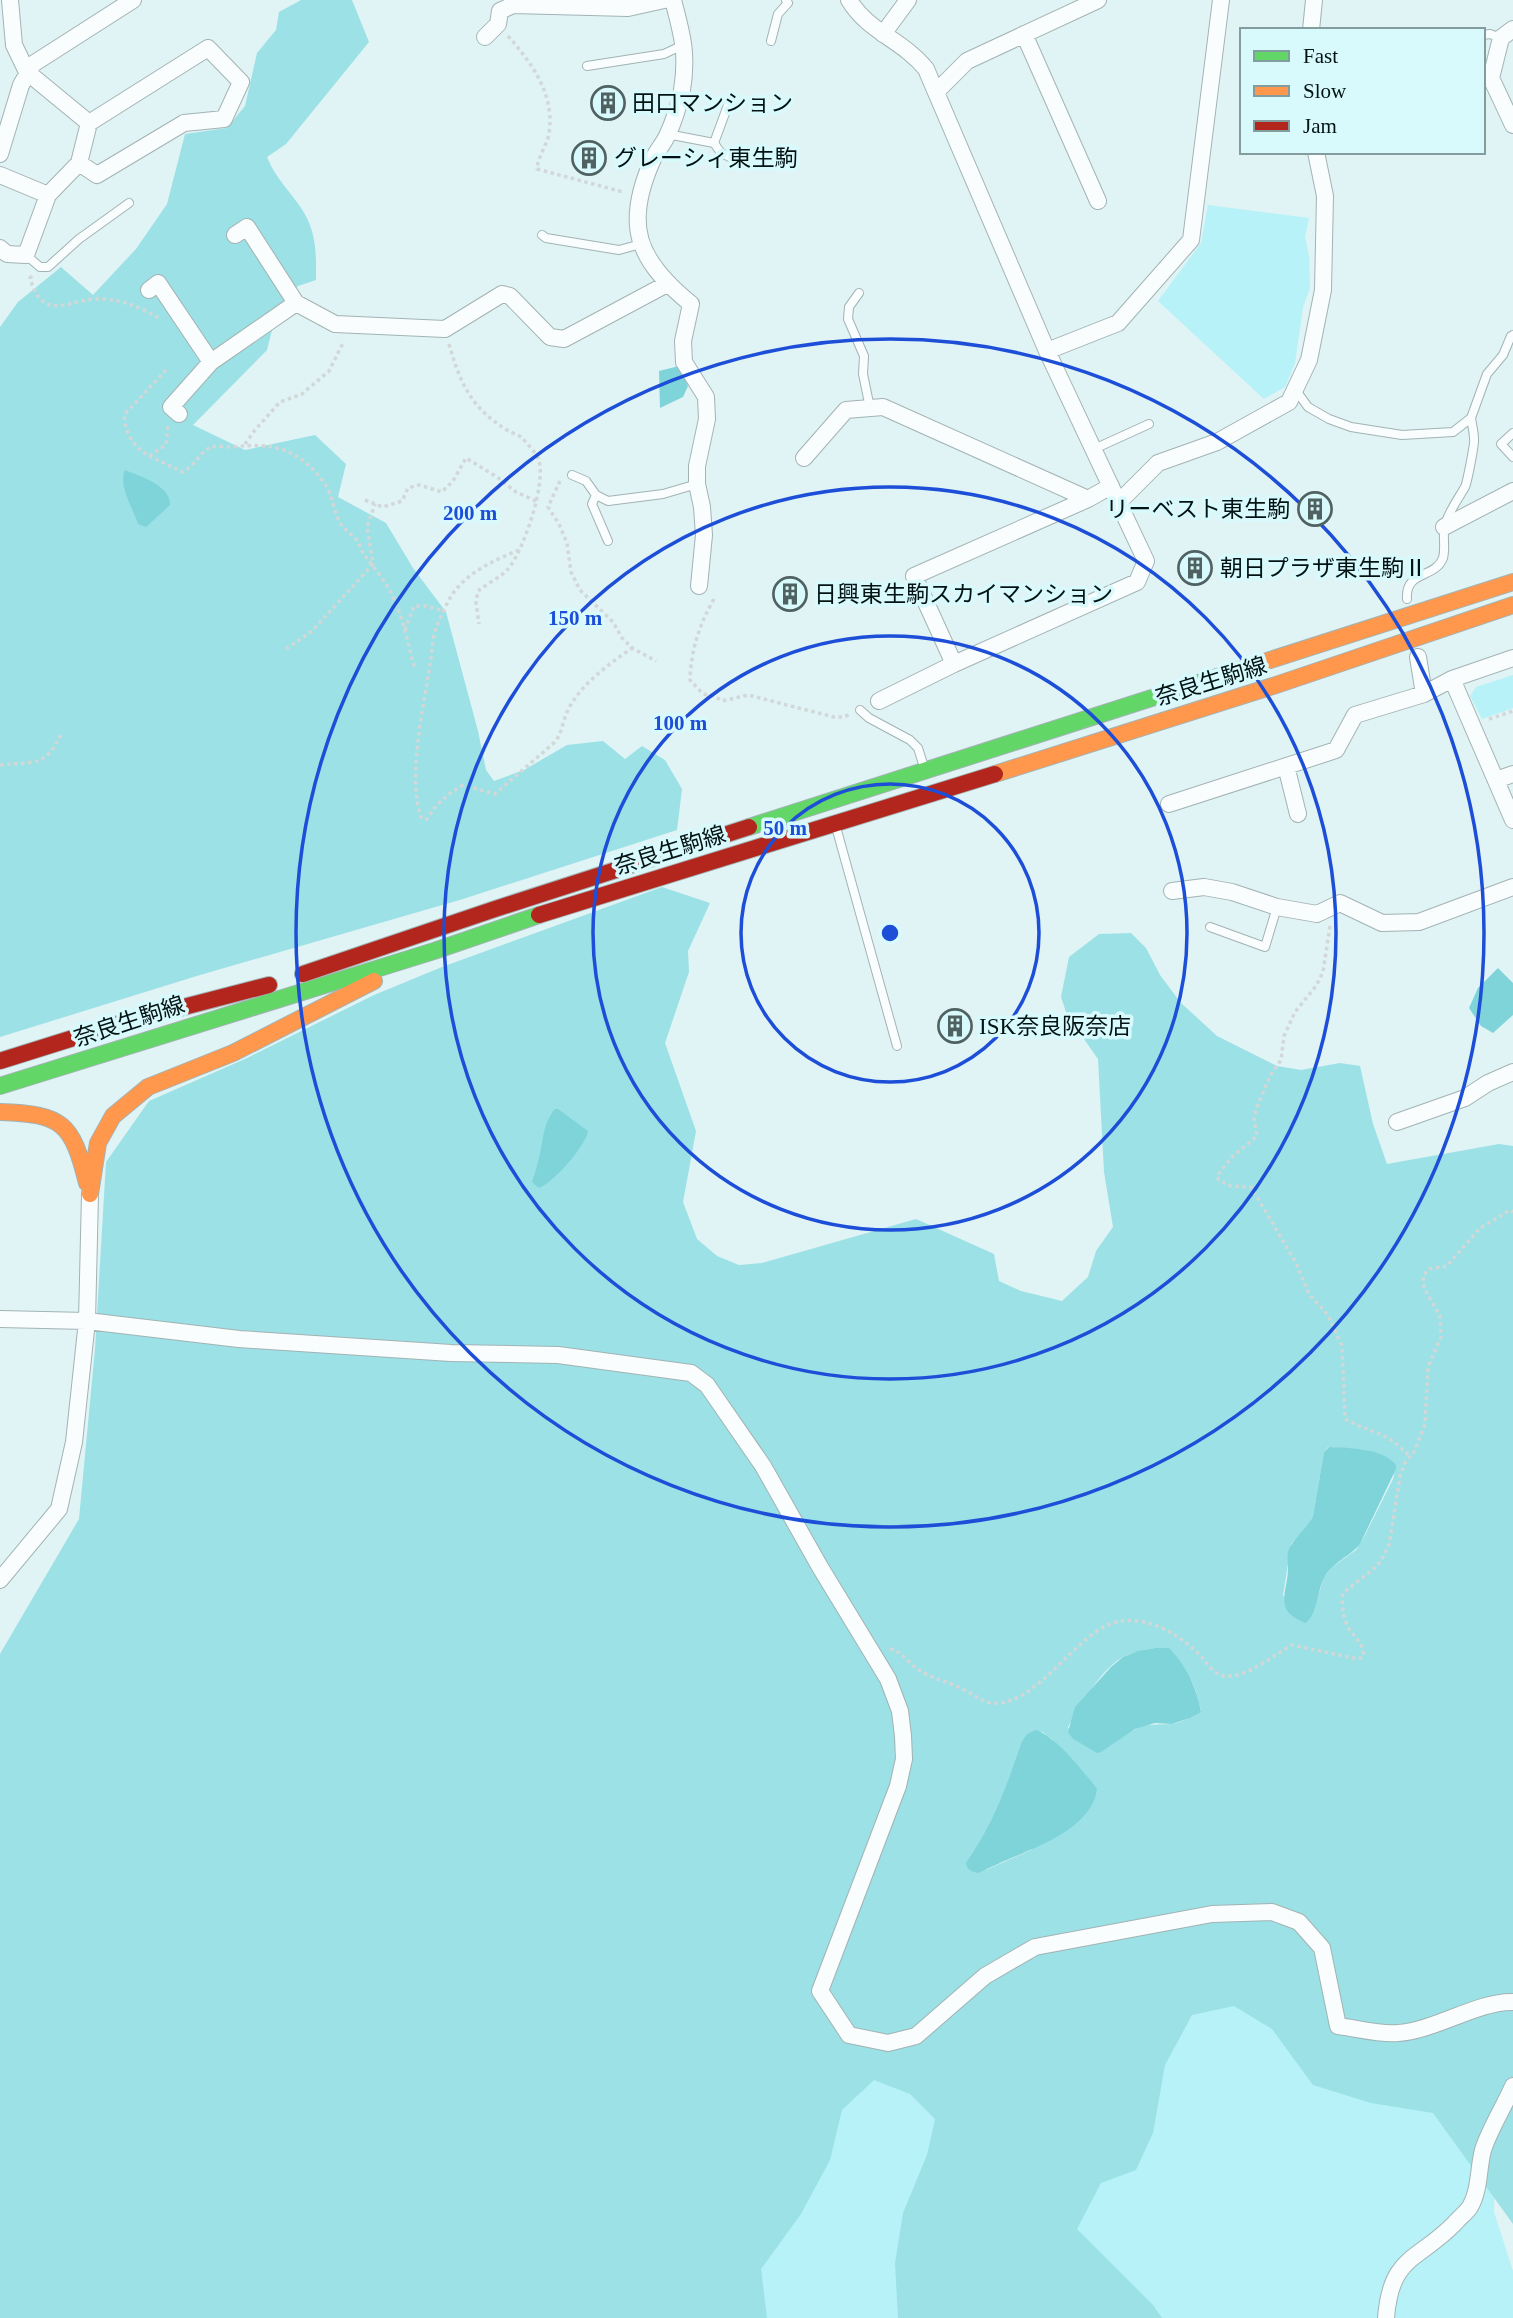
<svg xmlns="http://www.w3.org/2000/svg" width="1513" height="2318" font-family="'Times New Roman','Noto Sans JP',serif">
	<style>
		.green { fill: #b6f2f7 }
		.forest { fill: #9be1e6; fill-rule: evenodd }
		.water { fill: #7ed4d9 }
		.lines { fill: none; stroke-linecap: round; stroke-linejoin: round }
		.lane-casing { stroke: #a2b3b4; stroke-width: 10 }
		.street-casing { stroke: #a2b3b4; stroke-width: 18 }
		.fast-casing { stroke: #a2b3b4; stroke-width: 18 }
		.slow-casing { stroke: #a2b3b4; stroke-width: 18 }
		.jam-casing { stroke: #a2b3b4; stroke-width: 18 }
		.path { stroke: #d2d7d7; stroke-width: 3.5; stroke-dasharray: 3.5 3.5; stroke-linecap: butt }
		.lane { stroke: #fafdfe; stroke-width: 8 }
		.street { stroke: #fafdfe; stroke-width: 16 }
		.fast { stroke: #63d668; stroke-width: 16 }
		.slow { stroke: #ff974d; stroke-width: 16 }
		.jam { stroke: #b3261e; stroke-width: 16 }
		.ring { fill: none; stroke: #1d4ed8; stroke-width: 3.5 }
		.labels { text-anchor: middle; stroke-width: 7; stroke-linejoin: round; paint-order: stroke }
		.poi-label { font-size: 23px; fill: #031213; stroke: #d8fafd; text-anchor: start }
		.street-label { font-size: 23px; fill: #031213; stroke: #d8fafd }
		.centre { fill: #1d4ed8; stroke: #d8fafd; stroke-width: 3.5 }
		.ring-label { font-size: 21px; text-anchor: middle; font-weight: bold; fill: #1d4ed8; stroke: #d8fafd; stroke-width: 7; stroke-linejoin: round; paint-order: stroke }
	</style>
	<rect width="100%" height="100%" fill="#e0f3f5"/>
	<path class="green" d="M 1208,205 L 1309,218 L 1305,237 L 1309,256 L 1310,288 L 1303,307 L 1295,363 L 1285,387 L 1264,399 L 1158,301 L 1201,243 Z
		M 1513,675 L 1513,708 L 1482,719 L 1470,696 L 1476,687 Z
		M 1294,1943 L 1495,2094 L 1494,2212 L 1513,2271 L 1513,2318 L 301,2318 L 815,2089 Z"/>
	<path class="forest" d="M 301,0 L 352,0 L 369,42 L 286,144 L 267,157 C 275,178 291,192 303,211 C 317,234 316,254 316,280 L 298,286 L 277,310 L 267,350 L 193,425 L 245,450 L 315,435 L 346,464 L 338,497 L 386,523 L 413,568 L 446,612 L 478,731 L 486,770 L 494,781 L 524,770 L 567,745 L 603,741 L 625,759 L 642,746 L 665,760 L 682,789 L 677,830 L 463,899 L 200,975 L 0,1037 L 0,327 L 18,302 L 61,267 L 93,295 L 136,249 L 167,204 L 185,134 L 227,128 L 245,106 L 257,53 L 276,30 L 279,12 Z
		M 662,887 L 710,903 L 688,951 L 689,972 L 665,1043 L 696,1131 L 683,1202 L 697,1239 L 717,1256 L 739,1265 L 762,1263 L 916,1219 L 994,1254 L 999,1281 L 1021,1291 L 1062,1301 L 1088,1277 L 1096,1251 L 1113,1227 L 1104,1172 L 1098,1059 L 1067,1015 L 1061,997 L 1069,957 L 1099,934 L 1131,933 L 1146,948 L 1160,975 L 1181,1003 L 1217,1036 L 1277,1066 L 1301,1070 L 1340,1063 L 1360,1066 L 1373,1124 L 1387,1164 L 1499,1144 L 1513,1146 L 1513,2224 L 1433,2113 L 1371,2103 L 1313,2085 L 1272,2029 L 1234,2006 L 1192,2015 L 1165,2065 L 1153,2133 L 1136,2170 L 1101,2183 L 1077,2229 L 1153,2305 L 1162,2318 L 898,2318 L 895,2263 L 903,2213 L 927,2155 L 935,2119 L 910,2094 L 874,2080 L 842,2110 L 830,2160 L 801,2214 L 761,2269 L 767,2318 L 0,2318 L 0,1654 L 79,1519 L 95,1349 L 106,1162 L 149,1101 L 245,1059 L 374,995 L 442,967 ZM 1328,1447 L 1365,1450 L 1396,1465 L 1393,1479 L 1364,1537 L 1356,1550 L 1331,1568 L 1324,1577 L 1314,1610 L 1283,1596 L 1291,1544 L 1308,1525 L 1313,1516 L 1324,1452 ZM 1155,1648 C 1186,1669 1193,1673 1201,1711 C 1192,1717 1181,1723 1170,1724 C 1158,1725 1147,1723 1136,1729 C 1122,1735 1112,1747 1097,1752 L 1073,1739 L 1068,1727 C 1082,1704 1099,1671 1123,1657 C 1133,1652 1144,1650 1155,1648 ZM 1042,1732 L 1052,1739 L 1097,1788 L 1031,1850 L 986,1870 L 966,1862 L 986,1834 L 999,1807 L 1021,1743 Z"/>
	<path class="water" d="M 679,366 L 688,386 L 683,397 L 660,408 L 659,371 Z
		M 125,470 C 140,476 171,486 170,505 L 146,527 L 138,524 C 133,508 118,486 125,470 Z
		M 1498,968 L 1513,983 L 1513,1015 L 1493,1033 L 1481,1026 L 1469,1008 L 1478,988 Z
		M 555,1109 L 558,1109 L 588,1131 C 585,1147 554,1182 539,1188 L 532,1182 C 535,1173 538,1163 540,1154 C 544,1136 543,1124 555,1109 Z
		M 1329,1447 C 1349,1448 1383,1448 1396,1465 L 1396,1469 L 1360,1544 C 1350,1557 1332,1562 1324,1578 C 1317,1592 1318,1612 1306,1623 C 1272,1610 1288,1593 1288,1568 C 1288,1561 1286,1554 1290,1547 C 1296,1536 1307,1528 1313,1516 L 1324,1452 Z
		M 1155,1648 L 1169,1648 C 1186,1665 1197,1688 1201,1712 L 1190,1718 L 1172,1724 L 1155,1723 L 1135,1729 L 1101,1752 L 1097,1753 L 1073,1739 L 1068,1732 L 1075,1707 L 1111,1667 L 1123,1657 L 1138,1651 Z
		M 1036,1730 C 1058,1738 1081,1770 1097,1788 C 1093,1830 1030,1849 998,1864 C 991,1867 985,1870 978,1873 C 970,1871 967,1870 966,1862 C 994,1824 1006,1787 1021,1743 L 1027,1734 Z"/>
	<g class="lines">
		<g class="lane-casing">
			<path id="lane" d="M 1483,35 L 1490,34 L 1501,38
				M 771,41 L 778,14 L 788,3 L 786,0
				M 587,66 L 664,54 L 683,45
				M 667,134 L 714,143 L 721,153 L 743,163
				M 714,143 L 728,105
				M 542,235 L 546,238 L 619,250 L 641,244
				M 26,255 L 40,267 L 48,267 L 79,239 L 129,203
				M 859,293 L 849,307 L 848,319 L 864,356 L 863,374 L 870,408
				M 1295,389 L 1308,407 L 1329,419 L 1351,427 L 1402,435 L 1453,432 L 1471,418 L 1487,374 L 1503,355 L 1511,336 L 1513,335
				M 1513,433 L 1501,444 L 1513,457
				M 1094,449 L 1149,424
				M 572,475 L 586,481 L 596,495 L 608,501 L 663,494 L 697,484
				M 596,495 L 592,504 L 608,541
				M 1407,599 C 1405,570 1435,579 1443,558 C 1446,547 1442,535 1445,525 C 1449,511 1458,499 1465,487 C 1467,483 1475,443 1474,439 C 1474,432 1472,425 1471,418
				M 860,710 L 869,718 L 910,740 L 918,748 L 924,767
				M 836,827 L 897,1046
				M 1210,927 L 1265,947 L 1277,907"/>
		</g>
		<g class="street-casing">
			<path id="street" d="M 673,0 C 682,34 688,54 682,90 C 679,105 673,123 667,136 C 663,144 657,151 653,159 C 623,225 637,260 691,304 L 683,341 L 684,362 L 706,397 L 707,419 L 697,466 L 697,484 L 702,507 L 704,535 L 699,586
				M 849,0 C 868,32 903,40 926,69 L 1047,351 L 1146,561 L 1137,582 L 954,664 L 879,701
				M 1513,29 L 1501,38 L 1491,78 L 1513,125
				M 1311,30 L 1314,0
				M 883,34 L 908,0
				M 1024,34 L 1098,201
				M 485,37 L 498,24 L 500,11 L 513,5 L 628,8 L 664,0
				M 936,92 L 967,61 L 1098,0
				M 0,154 L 21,85 L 33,64 L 133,0
				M 79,163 L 97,175 L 184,123 L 224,119 L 241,82 L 208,48 L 89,123
				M 0,175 L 48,195
				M 235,235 L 247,227 L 296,303
				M 0,248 L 7,254 L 26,255 L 48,195 L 79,163 L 89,123 L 27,72 L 14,45 L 10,0
				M 149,290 L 158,283 L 211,362
				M 1047,351 L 1118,323 L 1191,240 L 1221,0
				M 179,414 L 171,407 L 211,362 L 296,303 L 335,324 L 445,329 L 502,294 L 510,296 L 550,337 L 564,339 L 667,284
				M 804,458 L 846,410 L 883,407 L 1088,499
				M 1119,502 L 1158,463 L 1217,442 L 1289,402 L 1309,360 L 1323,290 L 1325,196 L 1316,152
				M 1444,527 L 1513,491
				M 1418,657 L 1424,694
				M 954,664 L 914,576 L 1088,499 L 1111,486
				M 1452,679 L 1513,820
				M 1286,766 L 1298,814
				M 1496,780 L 1513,774
				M 1169,804 L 1336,750 L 1355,715 L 1424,694 L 1452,679 L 1513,658
				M 1172,891 L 1204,887 L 1232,892 L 1277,907 L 1317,914 L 1340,903 L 1382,923 L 1419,922 L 1513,887
				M 1397,1122 L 1465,1098 L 1488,1083 L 1513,1072
				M 0,1319 L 87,1321 L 239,1339 L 451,1353 L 558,1355 L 691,1373 L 707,1385 L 763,1466 L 820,1567 L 888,1679 L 900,1711 L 903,1736 L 904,1759 L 898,1786 L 820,1991 L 849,2035 L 888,2043 L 916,2036 L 985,1976 L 1035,1947 L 1212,1914 L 1272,1912 L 1299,1922 L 1322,1948 L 1338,2026 C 1356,2028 1380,2035 1398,2033 C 1434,2031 1478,2001 1513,2002
				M 0,1580 L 59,1509 L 74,1442 L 87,1321 L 90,1194
				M 1386,2318 C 1391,2255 1417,2262 1455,2223 C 1459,2218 1466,2213 1470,2207 C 1480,2190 1478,2169 1483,2150 C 1490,2128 1504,2107 1513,2086"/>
		</g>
		<g class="fast-casing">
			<path id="fast" d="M 749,827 L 1264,662
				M 0,1086 L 434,951 L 539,915"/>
		</g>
		<g class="slow-casing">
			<path id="slow" d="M 1264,662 L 1513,582
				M 995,774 L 1276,685 L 1513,605
				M 0,1112 C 63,1114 72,1123 87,1183
				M 90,1194 L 98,1143 L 113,1116 L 148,1087 L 233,1053 L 374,981"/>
		</g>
		<g class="jam-casing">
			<path id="jam" d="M 539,915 L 995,774
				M 303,974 L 495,909 L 749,827
				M 0,1061 L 118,1024 L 269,985"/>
		</g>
		<path class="path" d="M 508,36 C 532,63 555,95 549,133 C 547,146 538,156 537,169 L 623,192
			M 32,276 L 30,278 C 44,326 70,297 102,299 C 124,300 142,308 160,319
			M 449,344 C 460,383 471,408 507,430 C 511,433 517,434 521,437 C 526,442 535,452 538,458 C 548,480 523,552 508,569 C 502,576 487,584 478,591 L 476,602 L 479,624
			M 166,370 L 124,415 C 125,433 133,446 149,456 L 166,445 L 168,426
			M 245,444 L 255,430 L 280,402 L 302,394 L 329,371 L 344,341
			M 149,456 L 183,472 C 194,466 202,450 211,447 C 217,445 226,447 232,447 C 274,442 300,449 325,484 C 334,497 334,518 344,528 C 348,532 352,535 356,539 C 361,545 361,552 366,557 C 375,569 387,583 393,597 C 404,620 408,645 415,669
			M 560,481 L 548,507 L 559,524 L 567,543 L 571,572 L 580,590 L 613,622 L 622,638 L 632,648 L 656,661
			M 365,500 L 383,507 L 402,501 L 408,488 L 419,485 L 442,492 L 453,481 L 466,458 L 497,477 L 516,492 L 536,501
			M 519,550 C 493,561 465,573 450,598 C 445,607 440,618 436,628 C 432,639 432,653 430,665 C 424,705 406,782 422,819 L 427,819 C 436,803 448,794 463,785 L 495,794 L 555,742 C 563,731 563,718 570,706 C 584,682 609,664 632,648
			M 714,599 C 699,625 691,650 690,680 L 703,694 L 714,696 L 722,701 L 748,695 L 834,717 L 844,717 L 850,714
			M 405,630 L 414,606 L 426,606 L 444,611
			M 286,649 L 312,631 L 373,564 L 367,527 L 375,504
			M 1489,719 L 1513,711
			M 0,765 C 32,761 45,769 61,734
			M 1330,926 L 1323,972 L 1316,986 L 1295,1012 L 1284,1036 L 1281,1060 L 1270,1076 L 1257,1107 L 1254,1119 L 1257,1136 L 1232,1157 L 1217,1176 L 1219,1180 L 1231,1186 L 1251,1187 L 1296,1263 L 1309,1294 L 1328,1315 L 1342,1346 L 1345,1419 C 1372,1434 1386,1430 1410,1457
			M 890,1649 C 901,1650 909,1664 919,1670 C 933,1679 949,1682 963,1689 C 973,1694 981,1702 992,1703 C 1035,1707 1072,1639 1110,1624 C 1143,1612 1178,1633 1201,1656 C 1207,1663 1214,1675 1224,1676 C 1247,1678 1272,1656 1292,1645 L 1358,1659 L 1363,1657 C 1365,1643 1354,1638 1348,1627 C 1343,1617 1341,1604 1343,1593 L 1377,1566 L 1383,1557 L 1389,1545 L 1400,1476 L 1405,1463 L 1414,1452 L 1425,1424 L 1428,1367 L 1441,1337 L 1440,1316 L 1424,1288 L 1423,1276 L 1429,1269 L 1447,1266 L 1480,1228 L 1510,1210 L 1513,1212"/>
		<use href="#lane" class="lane"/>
		<use href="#street" class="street"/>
		<use href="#fast" class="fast"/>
		<use href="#slow" class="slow"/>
		<use href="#jam" class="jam"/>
	</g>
	<g class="ring">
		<circle cx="890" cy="933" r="149"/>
		<circle cx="890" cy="933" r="297"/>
		<circle cx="890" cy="933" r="446"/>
		<circle cx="890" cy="933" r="594"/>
	</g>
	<defs>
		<g id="building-ring" transform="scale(1.75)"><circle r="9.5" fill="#d8fafd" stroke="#506162" stroke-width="1.5"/><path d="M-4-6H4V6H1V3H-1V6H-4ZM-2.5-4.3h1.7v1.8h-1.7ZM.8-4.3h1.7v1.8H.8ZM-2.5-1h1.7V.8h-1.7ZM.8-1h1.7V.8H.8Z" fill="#506162"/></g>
	</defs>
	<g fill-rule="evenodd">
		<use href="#building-ring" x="608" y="103"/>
		<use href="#building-ring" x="589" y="158"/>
		<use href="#building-ring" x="1315" y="509"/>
		<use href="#building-ring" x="1195" y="568"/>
		<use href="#building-ring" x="790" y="594"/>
		<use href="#building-ring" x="955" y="1026"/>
	</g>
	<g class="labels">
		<g class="poi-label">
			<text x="632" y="111">田口マンション</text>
			<text x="614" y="166">グレーシィ東生駒</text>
			<text x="1290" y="517" text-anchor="end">リーベスト東生駒</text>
			<text x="1220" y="576">朝日プラザ東生駒Ⅱ</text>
			<text x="814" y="602">日興東生駒スカイマンション</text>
			<text x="979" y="1034">ISK奈良阪奈店</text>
		</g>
		<g class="street-label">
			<text transform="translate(1211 681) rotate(-17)" y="8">奈良生駒線</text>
			<text transform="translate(670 850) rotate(-17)" y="8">奈良生駒線</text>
			<text transform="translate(129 1021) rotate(-18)" y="8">奈良生駒線</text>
		</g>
	</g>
	<circle cx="890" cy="933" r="10" class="centre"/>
	<g class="ring-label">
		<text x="470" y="520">200 m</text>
		<text x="575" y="625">150 m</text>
		<text x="680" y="730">100 m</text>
		<text x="785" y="835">50 m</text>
	</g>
	<rect x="1240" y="28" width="245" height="126" fill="#d8fafd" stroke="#839d9f" stroke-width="2"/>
	<rect x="1254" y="51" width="35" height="10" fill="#63d668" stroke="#839d9f" stroke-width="2"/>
	<text x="1303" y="63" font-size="21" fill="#031213">Fast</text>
	<rect x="1254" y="86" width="35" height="10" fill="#ff974d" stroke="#839d9f" stroke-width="2"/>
	<text x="1303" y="98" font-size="21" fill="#031213">Slow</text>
	<rect x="1254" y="121" width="35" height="10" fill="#b3261e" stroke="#839d9f" stroke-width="2"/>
	<text x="1303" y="133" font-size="21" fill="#031213">Jam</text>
</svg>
